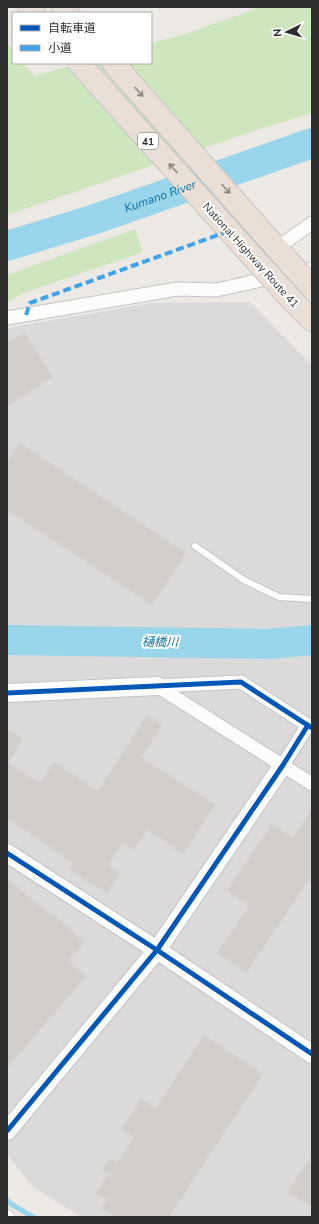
<svg xmlns="http://www.w3.org/2000/svg" width="319" height="1224" font-family="'Nunito Sans','Noto Sans JP',sans-serif">
	<style>
		.industrial { fill: #dcd9db }
		.green { fill: #cee6be }
		.lines { fill: none; stroke-linecap: round; stroke-linejoin: round }
		.stream { stroke: #99d6ec; stroke-width: 5 }
		.river { stroke: #99d6ec; stroke-width: 30 }
		.building { fill: #d1cecb; stroke: #d7d4d0 }
		.lane-casing { stroke: #c5c4c5; stroke-width: 8 }
		.street-casing { stroke: #c5c4c5; stroke-width: 15 }
		.secondary-casing { stroke: #c5c4c5; stroke-width: 20 }
		.highway-casing { stroke: #c6c5c4; stroke-width: 24 }
		.lane { stroke: #fcfcfb; stroke-width: 6 }
		.street { stroke: #fcfcfb; stroke-width: 13 }
		.secondary { stroke: #fcfcfb; stroke-width: 18 }
		.highway { stroke: #eadfd6; stroke-width: 22 }
		.highway-bridge-casing { stroke: #c6c5c4; stroke-width: 24; stroke-linecap: butt }
		.highway-bridge { stroke: #eadfd6; stroke-width: 22 }
		.quiet { stroke: #3ea3eb; stroke-width: 4; stroke-dasharray: 8 4; stroke-linecap: butt }
		.cycleway-casing { stroke: #fff; stroke-width: 8 }
		.cycleway { stroke: #0057b8; stroke-width: 5 }
		.oneway { stroke: #8c8682 }
		.labels { text-anchor: middle; stroke-width: 4; stroke-linejoin: round; paint-order: stroke }
		.shield { fill: #fff; stroke: #6d6d6d; stroke-width: 1 }
		.shield-label { font-size: 10px; font-weight: bold; fill: #2e2e2e }
		.street-label { font-size: 11px; fill: #2e2e2e; stroke: #fff }
		.water-label { font-size: 12px; font-style: italic; fill: #0d6fa3; stroke: #fff }
	</style>
	<rect width="100%" height="100%" fill="#ece8e4"/>
	<path class="industrial" d="M 250,302 L 312,365 L 312,1217 L 81,1217 L 32,1186 L 7,1154 L 7,328 L 152,303 Z"/>
	<path class="green" d="M 261,7 L 312,7 L 312,113 L 260,129 L 7,215 L 7,43 L 13,51 L 13,63 L 23,63 L 34,76 L 80,63 L 151,63 L 151,43 L 185,34 Z
		M 135,229 L 143,252 L 21,294 L 7,302 L 7,275 Z"/>
	<g class="lines">
		<path class="stream" d="M 7,1200 L 11,1204 L 33,1217"/>
		<g class="river">
			<path id="s1" d="M 7,246 L 95,219 L 312,143"/>
			<path d="M 7,640 L 268,644 L 312,640"/>
		</g>
	</g>
	<path class="building" d="M 24,332 L 53,377 L 7,406 L 7,343 Z
		M 20,443 L 186,553 L 152,605 L 7,510 L 7,462 Z
		M 147,715 L 162,725 L 141,757 L 215,805 L 183,854 L 147,830 L 134,850 L 123,843 L 108,865 L 120,873 L 107,894 L 69,869 L 73,863 L 7,818 L 7,729 L 23,739 L 8,763 L 40,783 L 54,762 L 98,791 Z
		M 312,809 L 312,875 L 246,973 L 217,953 L 249,906 L 227,891 L 272,824 L 293,838 Z
		M 7,878 L 49,914 L 50,912 L 85,942 L 68,961 L 86,976 L 7,1068 Z
		M 204,1035 L 263,1074 L 169,1217 L 114,1217 L 101,1208 L 107,1200 L 96,1193 L 108,1174 L 102,1170 L 110,1159 L 117,1163 L 134,1137 L 122,1129 L 141,1099 L 156,1108 Z
		M 312,1155 L 312,1207 L 288,1192 Z"/>
	<g class="lines">
		<g class="lane-casing">
			<path id="lane" d="M 195,546 L 244,580 L 279,597 L 312,599"/>
		</g>
		<g class="street-casing">
			<path id="street" d="M 277,248 L 312,223
				M 7,318 L 177,289 L 216,290 L 312,269
				M 157,686 L 312,784
				M 157,686 L 241,682 L 312,728
				M 283,765 L 308,725
				M 7,1216 L 8,1217"/>
		</g>
		<g class="secondary-casing">
			<path id="secondary" d="M 7,693 L 157,686
				M 7,853 L 157,950 L 312,1054
				M 7,1131 L 157,950 L 283,765"/>
		</g>
		<g class="highway-casing">
			<path id="highway" d="M 29,7 L 34,13
				M 63,7 L 68,13
				M 79,63 L 259,264
				M 113,63 L 288,261
				M 293,301 L 312,320"/>
		</g>
		<use href="#lane" class="lane"/>
		<use href="#street" class="street"/>
		<use href="#secondary" class="secondary"/>
		<use href="#highway" class="highway"/>
		<g class="highway-bridge-casing">
			<path id="highway-bridge" d="M 288,261 L 312,287
				M 259,264 L 293,301"/>
		</g>
		<use href="#highway-bridge" class="highway-bridge"/>
		<path class="quiet" d="M 26,315 L 30,303 L 229,231"/>
		<g class="cycleway-casing">
			<path id="cycleway" d="M 7,693 L 241,682 L 312,728
				M 7,853 L 157,950 L 312,1054
				M 7,1131 L 157,950 L 283,765 L 308,725"/>
		</g>
		<use href="#cycleway" class="cycleway"/>
	</g>
	<defs><path id="oneway-shaft" d="M-6 0H5M1.5-3L5.5 0L1.5 3" fill="none" stroke-width="1.6" stroke-linecap="round" stroke-linejoin="round"/></defs>
	<g class="oneway">
		<use href="#oneway-shaft" transform="translate(139 92) rotate(48)"/>
		<use href="#oneway-shaft" transform="translate(173 168) rotate(-132)"/>
		<use href="#oneway-shaft" transform="translate(226 189) rotate(48)"/>
	</g>
	<g class="labels">
		<rect class="shield" x="138" y="133" width="20" height="16" rx="3"/>
		<g class="shield-label">
			<text x="148" y="145">41</text>
		</g>
		<g class="street-label">
			<text transform="translate(251 255) rotate(48)" y="4">National Highway Route 41</text>
		</g>
		<g class="water-label">
			<text dy="4" stroke="none"><textPath href="#s1" startOffset="161">Kumano River</textPath></text>
			<text transform="translate(160 642) rotate(1)" y="4">樋橋川</text>
		</g>
	</g>
	<rect width="319" height="1224" fill="none" stroke="#2e2e2e" stroke-width="16"/>
	<rect x="12" y="12" width="140" height="52" fill="#ffffff" stroke="#ababab"/>
	<rect x="20" y="25" width="20" height="6" fill="#0057b8" stroke="#ababab"/>
	<text x="48" y="32" font-size="12" fill="#2e2e2e">自転車道</text>
	<rect x="20" y="45" width="20" height="6" fill="#3ea3eb" stroke="#ababab"/>
	<text x="48" y="52" font-size="12" fill="#2e2e2e">小道</text>
	<g transform="translate(287 32) rotate(265)" stroke="#ffffff" stroke-width="3" paint-order="stroke">
	<path d="M0-3L7 15L0 10L-7 15Z" fill="#2e2e2e"/>
	<text y="-6" font-size="11" font-weight="bold" text-anchor="middle" fill="#2e2e2e">N</text>
	</g>
</svg>
